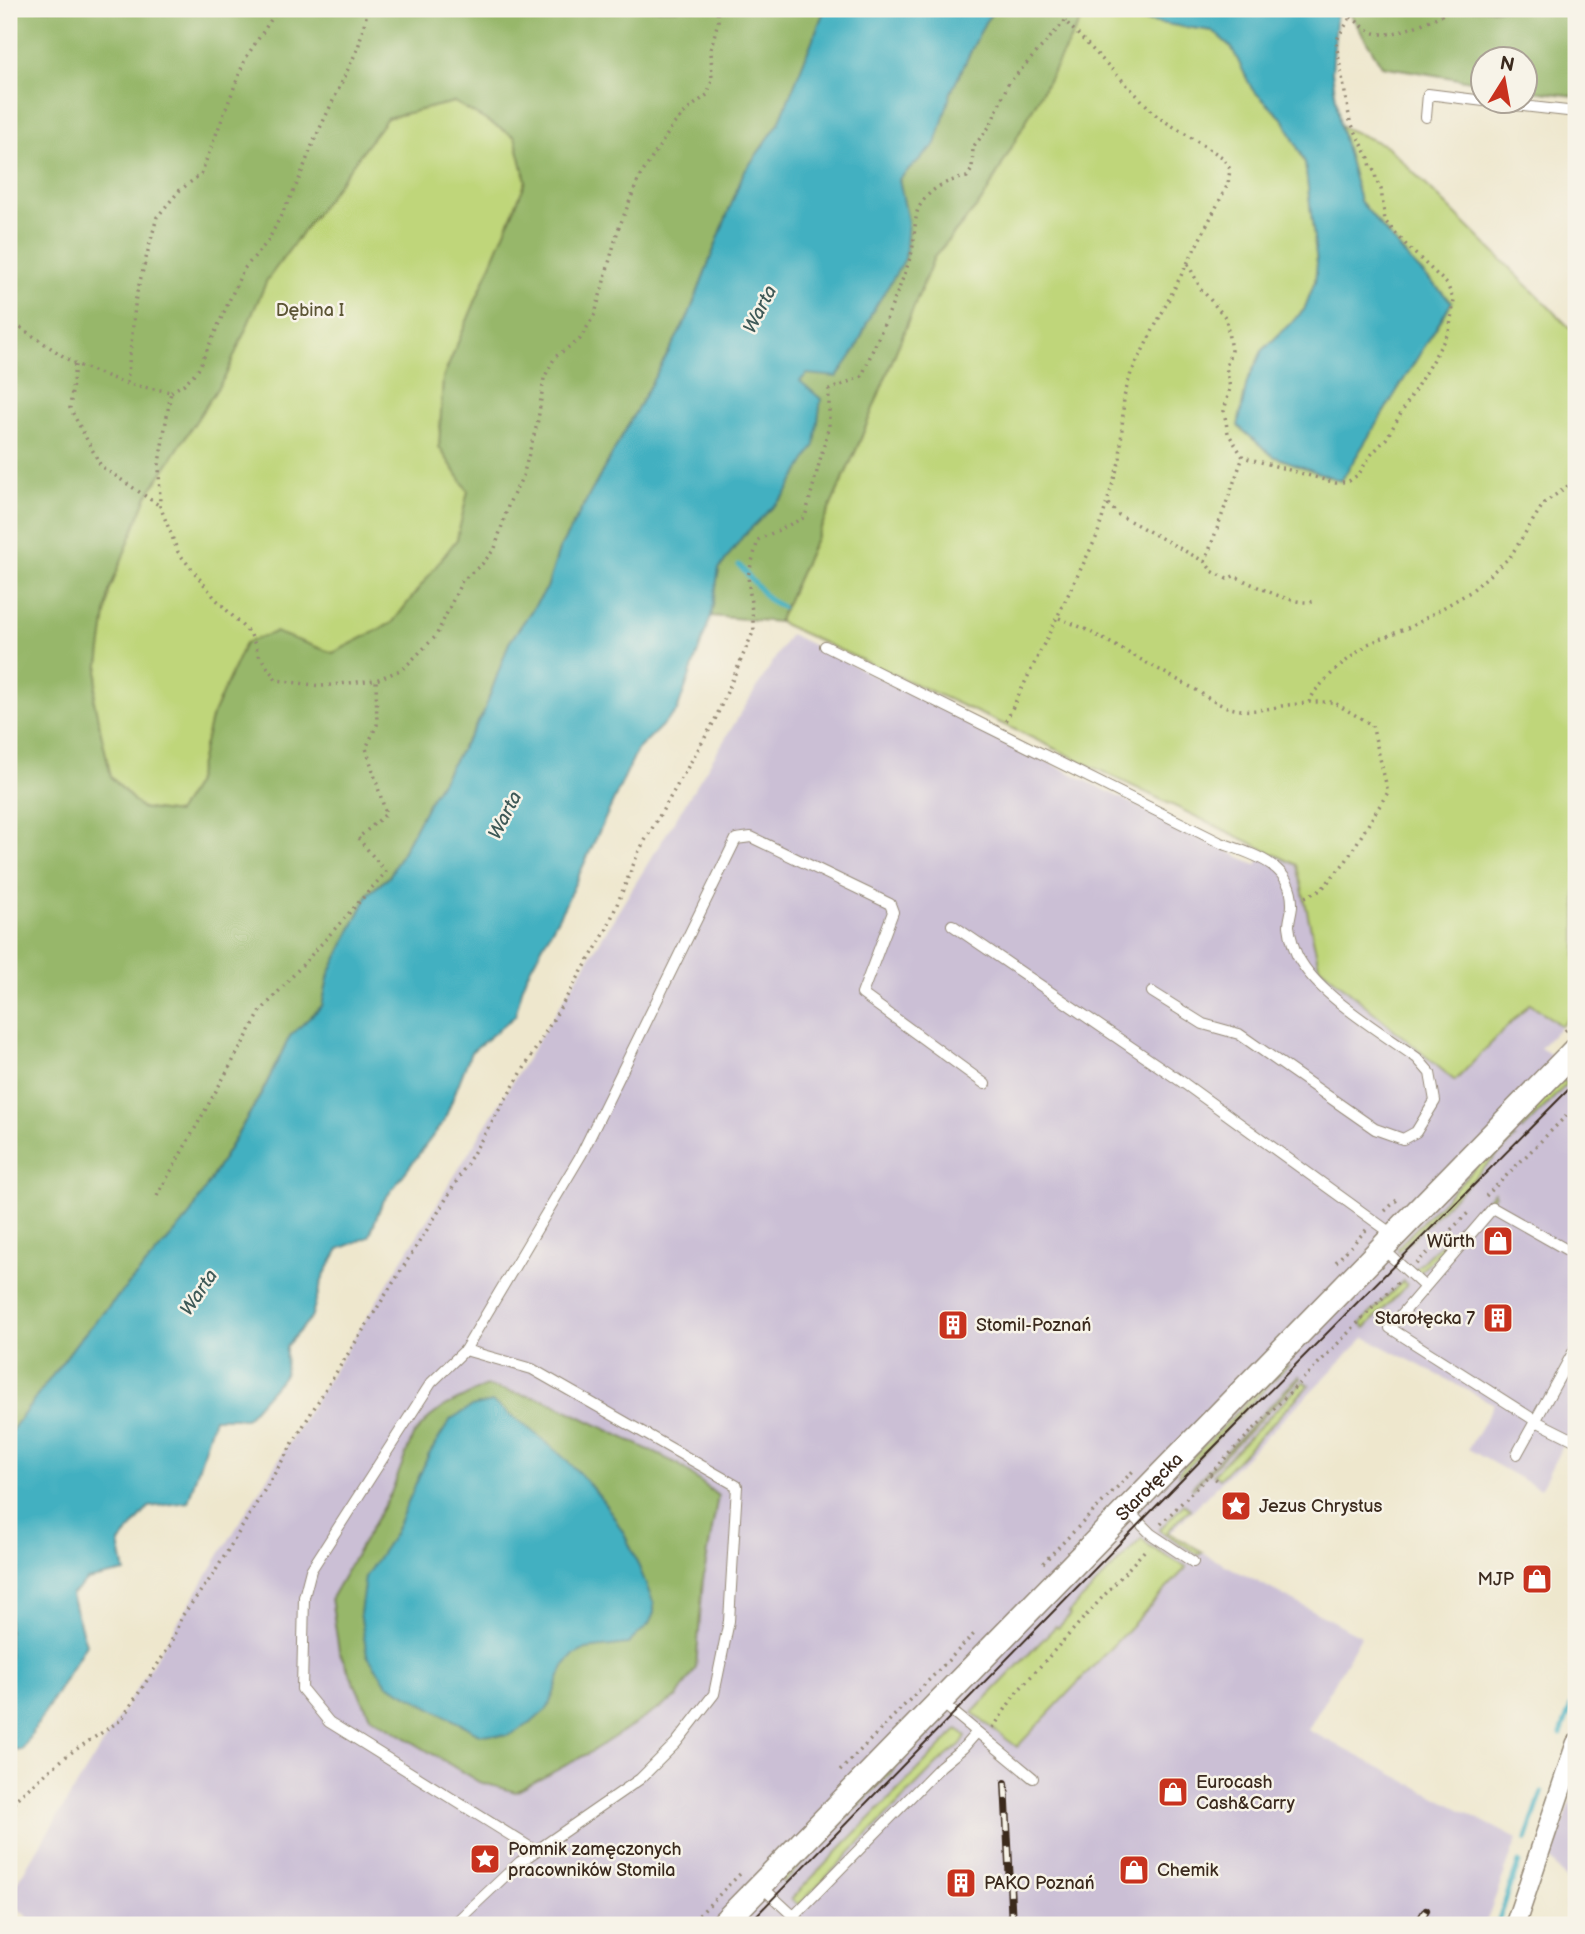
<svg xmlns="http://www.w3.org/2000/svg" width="1585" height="1934" font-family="'Balsamiq Sans',sans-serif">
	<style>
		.industrial { fill: #cbbfd5 }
		.green { fill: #bfd67a; stroke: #7d804c; stroke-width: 2 }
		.forest { fill: #97b76a; stroke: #697044; stroke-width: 2; fill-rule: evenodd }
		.water { fill: #43b0c1; stroke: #3f6d70; stroke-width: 2 }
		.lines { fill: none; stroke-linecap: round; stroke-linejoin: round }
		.stream { stroke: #43b0c1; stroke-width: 5 }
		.service-casing { stroke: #948876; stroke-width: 12 }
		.minor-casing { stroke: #948876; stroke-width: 22 }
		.tertiary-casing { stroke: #948876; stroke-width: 27 }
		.path { stroke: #948876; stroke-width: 3.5; stroke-dasharray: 2 5; stroke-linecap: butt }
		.service { stroke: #fff; stroke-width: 10 }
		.minor { stroke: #fff; stroke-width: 19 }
		.tertiary { stroke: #fff; stroke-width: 24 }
		.tram { stroke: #3b2a1e; stroke-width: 2 }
		.rail-casing { stroke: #3b2a1e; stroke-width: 8 }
		.rail { stroke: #f7f3e8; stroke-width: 5; stroke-dasharray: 16; stroke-linecap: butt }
		.labels { text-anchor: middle; stroke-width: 5; stroke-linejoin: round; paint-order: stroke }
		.park-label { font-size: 18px; fill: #5c5535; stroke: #f7f3e8 }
		.poi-label { font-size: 18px; fill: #3b2a1e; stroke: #f7f3e8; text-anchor: start }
		.street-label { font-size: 18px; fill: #3b2a1e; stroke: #f7f3e8 }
		.water-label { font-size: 19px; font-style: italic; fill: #3e5957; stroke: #f7f3e8 }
	</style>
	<rect width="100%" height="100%" fill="#f7f3e8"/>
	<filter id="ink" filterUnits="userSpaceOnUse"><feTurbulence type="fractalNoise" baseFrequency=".0143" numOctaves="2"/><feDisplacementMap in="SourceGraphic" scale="14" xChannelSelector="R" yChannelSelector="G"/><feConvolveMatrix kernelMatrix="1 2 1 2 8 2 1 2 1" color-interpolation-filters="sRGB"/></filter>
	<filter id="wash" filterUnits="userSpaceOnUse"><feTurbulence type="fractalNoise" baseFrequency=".00686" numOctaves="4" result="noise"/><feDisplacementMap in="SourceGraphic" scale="28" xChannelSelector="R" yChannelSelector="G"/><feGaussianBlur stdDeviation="1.57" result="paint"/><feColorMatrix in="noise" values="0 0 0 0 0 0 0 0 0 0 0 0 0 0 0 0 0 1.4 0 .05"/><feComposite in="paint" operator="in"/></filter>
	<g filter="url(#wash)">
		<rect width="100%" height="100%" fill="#eee7cd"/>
		<path class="industrial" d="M 790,634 L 1256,865 L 1368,675 L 1576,1010 L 1540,1048 L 1576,1069 L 1576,1449 L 1564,1443 L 1540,1489 L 1468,1449 L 1494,1404 L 1365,1337 L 1168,1535 L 1361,1636 L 1308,1730 L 1517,1839 L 1485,1925 L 38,1925 L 9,1902 L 9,1895 Z
			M 1576,1785 L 1576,1892 L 1551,1860 Z"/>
		<path class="green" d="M 9,9 L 757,9 L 44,1292 Z
			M 1087,9 L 1111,9 L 1124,18 L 1213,31 L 1232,48 L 1252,89 L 1284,120 L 1305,163 L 1317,263 L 1315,281 L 1304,310 L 1262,351 L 1247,382 L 1238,426 L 1273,456 L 1341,481 L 1452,302 L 1409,260 L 1360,201 L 1340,126 L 1387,146 L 1576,334 L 1576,1010 L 1561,1026 L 1530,1003 L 1455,1081 L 1319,966 L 1297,865 L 1018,731 L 778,622 L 857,448 L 934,257 L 984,198 Z
			M 1576,1072 L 1576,1075 L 1522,1130 L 1519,1123 L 1562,1079 L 1566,1083 Z
			M 1507,1135 L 1515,1138 L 1398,1252 L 1398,1247 Z
			M 1494,1192 L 1495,1195 L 1419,1273 L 1415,1269 Z
			M 1403,1281 L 1407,1285 L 1365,1328 L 1361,1323 Z
			M 1283,1365 L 1288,1365 L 1180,1476 L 1179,1471 Z
			M 1299,1376 L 1301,1378 L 1193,1488 L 1192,1487 Z
			M 1304,1381 L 1309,1385 L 1219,1479 L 1213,1474 Z
			M 1184,1504 L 1190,1509 L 1167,1532 L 1203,1552 L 1199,1555 L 1159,1530 Z
			M 1142,1538 L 1150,1547 L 1187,1567 L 1017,1747 L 972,1713 L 1056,1626 L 1058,1628 L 1070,1615 L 1068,1613 Z
			M 933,1723 L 939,1723 L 783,1883 L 782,1878 Z
			M 958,1729 L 966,1736 L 961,1744 L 937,1764 L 799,1905 L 791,1899 Z"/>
		<path class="forest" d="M 9,9 L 825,9 L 779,123 L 743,174 L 688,317 L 559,550 L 547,588 L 509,643 L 483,714 L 432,796 L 389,877 L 369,893 L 329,974 L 322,1006 L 290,1036 L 262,1092 L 188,1218 L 78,1341 L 9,1434 ZM 454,102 L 515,137 L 526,181 L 443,378 L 439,447 L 468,491 L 457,539 L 392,623 L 333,653 L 275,632 L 245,643 L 211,718 L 195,784 L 177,813 L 141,808 L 111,777 L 94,701 L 109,592 L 147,496 L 226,375 L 267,280 L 387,118 Z
			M 995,9 L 1087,9 L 984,198 L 934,257 L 857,448 L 778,622 L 711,616 L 719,569 L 743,536 L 785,495 L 800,381 L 807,374 L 856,349 L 908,222 L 899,179 L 936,143 L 951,92 L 985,22 Z
			M 1347,9 L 1576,9 L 1576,96 L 1526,90 L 1526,60 L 1484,60 L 1483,83 L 1382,66 Z
			M 486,1386 L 546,1400 L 678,1464 L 718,1496 L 703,1580 L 696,1668 L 677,1697 L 589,1753 L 516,1792 L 479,1782 L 370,1716 L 339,1651 L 331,1598 L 391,1493 L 413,1436 L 429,1418 L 445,1406 Z"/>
		<path class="water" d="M 825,9 L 995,9 L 985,22 L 951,92 L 936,144 L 899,179 L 908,222 L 905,259 L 871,314 L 856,349 L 837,377 L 807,374 L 800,381 L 821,399 L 815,445 L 785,495 L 743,536 L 719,569 L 711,616 L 677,711 L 637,750 L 564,907 L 525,978 L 515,1016 L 471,1052 L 444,1121 L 382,1203 L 369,1237 L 339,1249 L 323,1277 L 311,1318 L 286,1346 L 285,1374 L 246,1418 L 214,1418 L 188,1502 L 149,1507 L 119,1543 L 125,1572 L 87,1580 L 71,1595 L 86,1644 L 22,1750 L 9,1749 L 9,1434 L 78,1341 L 188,1218 L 262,1093 L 290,1036 L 322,1006 L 329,974 L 369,893 L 389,877 L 432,796 L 483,714 L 509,643 L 547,588 L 559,550 L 688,317 L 743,174 L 779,123 Z
			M 1111,9 L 1337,9 L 1332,72 L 1340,126 L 1360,201 L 1409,260 L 1452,302 L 1341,481 L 1273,456 L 1238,426 L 1247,382 L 1262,351 L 1304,310 L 1315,282 L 1317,263 L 1305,163 L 1284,120 L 1252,89 L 1232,48 L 1213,31 L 1124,18 Z
			M 492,1402 C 545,1438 593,1477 624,1534 C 636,1556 644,1581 654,1604 L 654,1613 L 649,1624 L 628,1644 L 586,1649 L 574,1655 L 565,1664 L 548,1708 L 531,1723 L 508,1736 L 479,1734 L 387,1684 L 367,1655 L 360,1613 L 365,1577 L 394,1534 L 428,1456 L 451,1419 L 471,1407 Z"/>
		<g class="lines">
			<path class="stream" d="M 739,565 L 769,600 L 782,607
				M 1576,1692 L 1576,1690
				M 1561,1734 L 1571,1706
				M 1526,1840 L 1542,1792
				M 1497,1925 L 1519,1862"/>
		</g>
	</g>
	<g filter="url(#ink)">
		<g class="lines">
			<g class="service-casing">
				<path id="service" d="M 1488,102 L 1576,112
					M 1426,117 L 1428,94 L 1484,101
					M 825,646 L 1221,843 C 1252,854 1293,864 1292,905 C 1292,912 1289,919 1289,926 C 1290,936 1295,954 1301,962 C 1322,997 1382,1033 1417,1058 L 1430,1073 L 1435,1101 L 1416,1132 L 1403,1139 L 1375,1129 L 1239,1034 L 1203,1024 L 1152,992
					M 952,925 L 1185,1084 L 1395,1236
					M 1383,1249 L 1425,1287
					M 1576,1255 L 1493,1208 L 1390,1328 L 1536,1421 L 1576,1441
					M 1517,1454 L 1576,1347
					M 1127,1510 L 1151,1534 L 1193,1562
					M 941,1702 L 1033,1778
					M 536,1851 L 329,1722 L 302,1689 L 304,1597 L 311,1570 L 431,1383 L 465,1350 L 581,1155 L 736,839 L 751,837 L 890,904 L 893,912 L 862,994 L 985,1084
					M 761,1886 L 803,1925
					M 794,1916 L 941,1766 L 963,1748 L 977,1732
					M 453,1925 L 520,1862 L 640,1779 L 676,1743 L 714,1694 L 729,1621 L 737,1486 L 532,1369 L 465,1350"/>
			</g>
			<g class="minor-casing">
				<path id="minor" d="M 1515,1925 L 1576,1744"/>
			</g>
			<g class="tertiary-casing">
				<g id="tertiary">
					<path id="s1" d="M 722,1925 L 1576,1049"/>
				</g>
			</g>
			<path class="path" d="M 1461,9 L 1529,15 L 1556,9
				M 1351,17 C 1358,22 1366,30 1375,33 C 1396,39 1435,17 1455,9
				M 9,23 L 19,9
				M 1188,264 L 1201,289 L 1226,318 L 1231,351 L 1226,367 L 1230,388 L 1224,411 L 1228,433 L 1243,457 L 1336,483 L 1349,481 L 1359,474 L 1370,456 L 1386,439 L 1449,332 L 1454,301 L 1447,284 L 1409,248 L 1385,221 L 1381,189 L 1376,180 L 1375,172 L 1371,167 L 1369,158 L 1350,121 L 1336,43 C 1340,30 1351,22 1352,9
				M 9,320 L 75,364 L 127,384 L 171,392 L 159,463 L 160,506 L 178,552 L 215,598 L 251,635 L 259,655 L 276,680 L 321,686 L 376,680 L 403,669 L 436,636 L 462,581 L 483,563 L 495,548 L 509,503 L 523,476 L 538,420 L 544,378 L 555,357 L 580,339 L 595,314 L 618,230 L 639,178 L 674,124 L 690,108 L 707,95 L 712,81 L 711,49 L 718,21 L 717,9
				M 75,365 L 70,408 L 101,466 L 160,506
				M 127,383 L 136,296 L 157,217 L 179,191 L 201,174 L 245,59 L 278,9
				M 171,392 L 184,384 L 198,370 L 243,270 L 268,241 L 298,182 L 313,143 L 358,48 L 368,9
				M 1108,504 L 1119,515 L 1205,562 L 1212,571 L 1227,579 L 1234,576 C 1256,585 1293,607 1315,601
				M 1205,562 L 1243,457
				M 1059,618 L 1085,629 L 1198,691 C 1225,711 1244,714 1277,707 C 1288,704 1298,705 1309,702 L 1315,691 L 1336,669 L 1368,644 L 1412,626 L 1470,592 L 1510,557 L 1544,503 L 1568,486 L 1576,478
				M 1006,721 L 1097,536 L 1120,459 L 1124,397 L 1131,373 L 1228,184 L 1230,169 L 1222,157 L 1158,117 L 1065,21
				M 1305,897 L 1321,890 L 1346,861 L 1388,792 L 1372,725 L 1333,702 L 1309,702
				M 1565,1031 L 1576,1020
				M 157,1196 L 261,1011 L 386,872 L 358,838 L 386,814 L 366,748 L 377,725 L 376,680
				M 1486,1196 L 1576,1106
				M 1385,1211 L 1399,1198
				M 1336,1262 L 1367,1229
				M 1416,1264 L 1468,1213
				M 1210,1474 L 1217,1480
				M 1161,1524 L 1401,1279
				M 1043,1563 L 1133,1471
				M 993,1728 L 1016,1693 L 1147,1548
				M 840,1771 L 974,1634
				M 9,1824 L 16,1799 L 69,1754 L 121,1720 L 169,1647 L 182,1616 L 213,1575 L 325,1390 L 437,1214 L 606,931 L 639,851 L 714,722 L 754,630 L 748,576 L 758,540 L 805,517 L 829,426 L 829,390 L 862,376 C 878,336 898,296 911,255 C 915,243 914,216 919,207 C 931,187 946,181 967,177 L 972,169 L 973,147 L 990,126 L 1008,84 L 1065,21 L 1064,9
				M 689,1925 L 740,1874"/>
			<use href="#service" class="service"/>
			<use href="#minor" class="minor"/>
			<use href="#tertiary" class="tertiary"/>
			<path class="tram" d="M 747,1925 L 1214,1447 L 1576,1082"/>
			<g class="rail-casing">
				<path id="rail" d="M 1005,1783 L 1012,1925
					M 1417,1925 L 1426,1910
					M 1576,1925 L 1576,1922"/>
			</g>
			<use href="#rail" class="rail"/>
		</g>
	</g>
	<defs>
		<g id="shop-square" transform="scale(1.575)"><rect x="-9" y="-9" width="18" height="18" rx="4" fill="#c8321e" stroke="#f7f3e8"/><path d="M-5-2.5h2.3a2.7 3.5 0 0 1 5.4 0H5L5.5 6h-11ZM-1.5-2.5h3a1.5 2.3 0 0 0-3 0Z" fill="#fff"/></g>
		<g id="building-square" transform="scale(1.575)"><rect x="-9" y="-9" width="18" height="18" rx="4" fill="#c8321e" stroke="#f7f3e8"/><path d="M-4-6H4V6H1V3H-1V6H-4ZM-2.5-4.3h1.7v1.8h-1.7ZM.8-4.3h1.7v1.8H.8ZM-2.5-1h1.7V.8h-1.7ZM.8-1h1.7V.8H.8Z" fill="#fff"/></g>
		<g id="sight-square" transform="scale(1.575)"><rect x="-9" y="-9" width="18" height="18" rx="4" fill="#c8321e" stroke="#f7f3e8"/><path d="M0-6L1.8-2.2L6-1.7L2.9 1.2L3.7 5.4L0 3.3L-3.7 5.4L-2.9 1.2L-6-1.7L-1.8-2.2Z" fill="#fff"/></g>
	</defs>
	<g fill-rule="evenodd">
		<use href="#shop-square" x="1498" y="1241"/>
		<use href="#building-square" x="1498" y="1318"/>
		<use href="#building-square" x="953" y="1325"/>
		<use href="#sight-square" x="1236" y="1506"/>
		<use href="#shop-square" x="1537" y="1579"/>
		<use href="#shop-square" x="1173" y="1792"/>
		<use href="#sight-square" x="485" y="1859"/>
		<use href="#shop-square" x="1134" y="1870"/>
		<use href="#building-square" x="961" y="1883"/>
	</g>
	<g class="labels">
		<g class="park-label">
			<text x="310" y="316">Dębina I</text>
		</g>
		<g class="poi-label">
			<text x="1475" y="1247" text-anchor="end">Würth</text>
			<text x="1475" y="1324" text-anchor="end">Starołęcka 7</text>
			<text x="976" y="1331">Stomil-Poznań</text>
			<text x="1259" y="1512">Jezus Chrystus</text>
			<text x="1514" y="1585" text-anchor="end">MJP</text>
			<text x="1196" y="1788">Eurocash<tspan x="1196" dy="21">Cash&amp;Carry</tspan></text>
			<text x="508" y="1855">Pomnik zamęczonych<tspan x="508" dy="21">pracowników Stomila</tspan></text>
			<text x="1157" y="1876">Chemik</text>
			<text x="984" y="1889">PAKO Poznań</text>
		</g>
		<g class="street-label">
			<text dy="6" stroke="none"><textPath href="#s1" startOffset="612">Starołęcka</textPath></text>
		</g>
		<g class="water-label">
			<text transform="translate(759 309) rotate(-63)" y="7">Warta</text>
			<text transform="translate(504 815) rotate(-63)" y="7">Warta</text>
			<text transform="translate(198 1292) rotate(-56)" y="7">Warta</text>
		</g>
	</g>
	<rect width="1585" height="1934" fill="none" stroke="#f7f3e8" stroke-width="35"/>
	<g transform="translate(1504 80) rotate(11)"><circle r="33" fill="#f7f3e8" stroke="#aca397" stroke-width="2"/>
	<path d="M0-5L12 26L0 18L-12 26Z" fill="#c8321e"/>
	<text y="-10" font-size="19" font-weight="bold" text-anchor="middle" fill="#3b2a1e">N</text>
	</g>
</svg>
